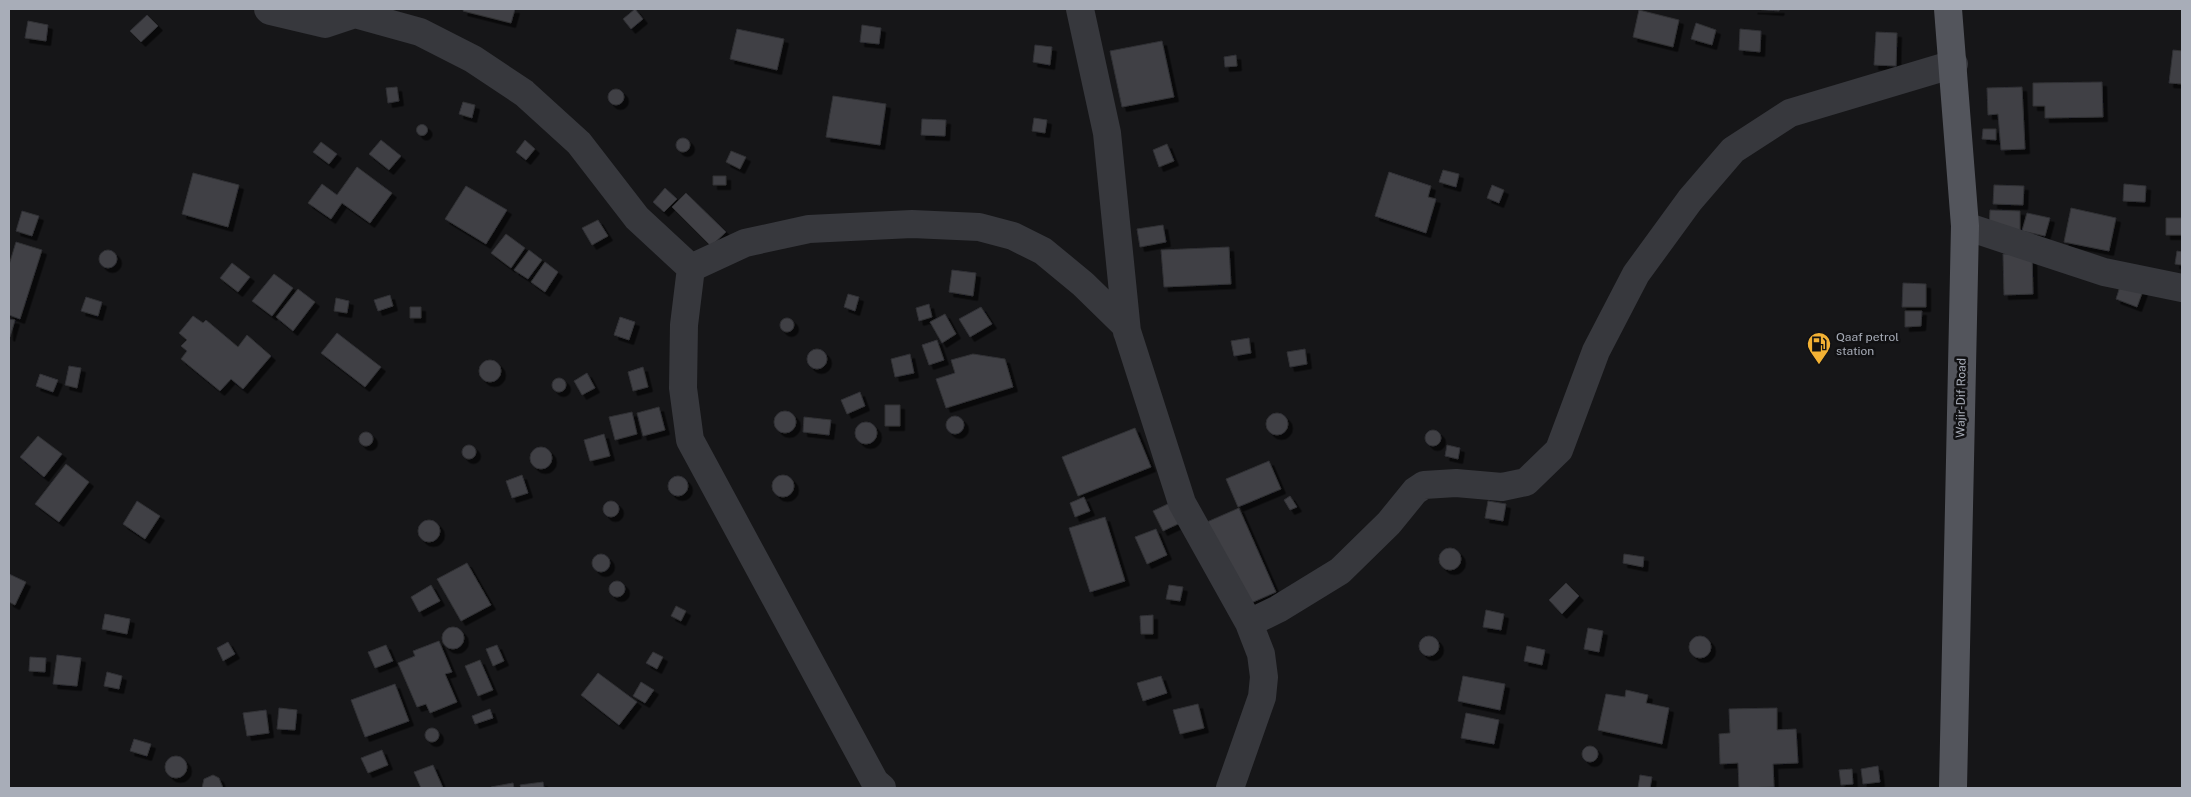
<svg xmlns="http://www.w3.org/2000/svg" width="2191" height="797" font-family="'Public Sans',sans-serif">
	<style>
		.building { fill: #404145; stroke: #303034; filter: url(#shadow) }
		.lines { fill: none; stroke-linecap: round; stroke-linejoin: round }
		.minor { stroke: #37383d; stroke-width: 28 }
		.major { stroke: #53555c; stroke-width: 28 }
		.labels { text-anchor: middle; stroke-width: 5; stroke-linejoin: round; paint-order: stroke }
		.poi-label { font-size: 12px; fill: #a8adb8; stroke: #111113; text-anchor: start }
		.street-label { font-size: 12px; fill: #a8adb8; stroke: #111113 }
	</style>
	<defs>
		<filter id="shadow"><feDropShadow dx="4.5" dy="4.5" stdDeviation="0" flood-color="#0009"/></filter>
	</defs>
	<rect width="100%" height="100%" fill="#161618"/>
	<path class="building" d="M 464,9 L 515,9 L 511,23 L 463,11 Z
		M 635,9 L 643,19 L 631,29 L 623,19 Z
		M 1753,9 L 1780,9 L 1779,11 Z
		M 1639,10 L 1679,20 L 1673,47 L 1633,37 Z
		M 147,15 L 158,26 L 141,42 L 130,31 Z
		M 28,21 L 48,25 L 46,41 L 25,38 Z
		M 1696,23 L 1716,30 L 1712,45 L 1691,39 Z
		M 862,25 L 881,28 L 879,44 L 860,42 Z
		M 737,29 L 784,39 L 777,70 L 730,59 Z
		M 1740,29 L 1761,31 L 1760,52 L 1739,50 Z
		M 1876,32 L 1897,33 L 1896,66 L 1874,65 Z
		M 1162,41 L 1174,97 L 1122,107 L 1110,51 Z
		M 1035,45 L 1052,47 L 1050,65 L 1033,62 Z
		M 2173,50 L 2182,51 L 2182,84 L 2169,83 Z
		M 1236,55 L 1237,66 L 1225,67 L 1224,57 Z
		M 2102,82 L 2103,117 L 2045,118 L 2045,106 L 2033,106 L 2033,83 Z
		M 397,87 L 399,101 L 388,103 L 386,88 Z
		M 2022,87 L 2025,149 L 2001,150 L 1998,114 L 1988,115 L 1987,88 Z
		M608 97a8 8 0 1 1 16 0a8 8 0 1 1-16 0Z
		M 833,96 L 886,104 L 880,145 L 826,137 Z
		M 463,102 L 475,105 L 472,118 L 459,114 Z
		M 1034,118 L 1047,120 L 1045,133 L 1032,131 Z
		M 922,119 L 946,120 L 945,136 L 921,135 Z
		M416.5 130a5.5 5.5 0 1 1 11 0a5.5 5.5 0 1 1-11 0Z
		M 1983,129 L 1996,129 L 1996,140 L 1982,139 Z
		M676 145a7 7 0 1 1 14 0a7 7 0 1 1-14 0Z
		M 381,140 L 401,156 L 389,170 L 369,154 Z
		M 525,140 L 535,149 L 526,160 L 516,152 Z
		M 321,142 L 337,154 L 329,164 L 313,152 Z
		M 1167,144 L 1174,161 L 1159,167 L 1153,150 Z
		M 731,151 L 746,157 L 740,169 L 726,162 Z
		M 357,167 L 392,193 L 370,223 L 342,203 L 331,219 L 308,203 L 322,184 L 337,195 Z
		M 1443,170 L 1459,174 L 1456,187 L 1439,182 Z
		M 1389,172 L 1431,186 L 1428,197 L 1436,199 L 1426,233 L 1375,216 Z
		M 193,173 L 239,185 L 228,227 L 182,214 Z
		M 713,176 L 726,176 L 726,185 L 713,185 Z
		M 2124,184 L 2146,186 L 2145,202 L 2123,201 Z
		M 1492,185 L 1504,190 L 1499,203 L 1487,198 Z
		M 1994,185 L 2024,186 L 2023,205 L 1993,204 Z
		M 466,186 L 507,210 L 486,244 L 445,219 Z
		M 665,188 L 677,199 L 664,212 L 653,202 Z
		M 686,193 L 726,232 L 711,246 L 672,207 Z
		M 2071,208 L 2116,218 L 2109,251 L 2064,242 Z
		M 1990,210 L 2020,211 L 2020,231 L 1989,230 Z
		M 22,211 L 39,216 L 32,236 L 16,231 Z
		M 2027,213 L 2050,218 L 2045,236 L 2022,231 Z
		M 2166,218 L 2182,218 L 2182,235 L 2166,235 Z
		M 598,220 L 608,236 L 592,245 L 582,228 Z
		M 1163,225 L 1166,242 L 1140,247 L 1137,229 Z
		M 506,234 L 525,248 L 511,268 L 491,253 Z
		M 16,242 L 42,250 L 20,319 L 9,315 L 9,265 Z
		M 1229,247 L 1231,284 L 1164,287 L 1161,250 Z
		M 529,250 L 542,260 L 528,279 L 514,270 Z
		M99 259a9 9 0 1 1 18 0a9 9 0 1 1-18 0Z
		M 2177,251 L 2182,252 L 2182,265 L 2175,264 Z
		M 2003,254 L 2032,254 L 2033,294 L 2004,295 Z
		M 545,262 L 558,272 L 545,292 L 531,282 Z
		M 232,263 L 250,277 L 238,292 L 220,278 Z
		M 952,270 L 976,273 L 973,296 L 949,292 Z
		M 274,274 L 293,288 L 272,316 L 252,301 Z
		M 2122,280 L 2144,288 L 2137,307 L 2116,299 Z
		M 1903,283 L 1926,284 L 1926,307 L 1902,307 Z
		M 298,289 L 315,302 L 293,331 L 276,317 Z
		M 848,294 L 859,297 L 855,311 L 844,307 Z
		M 390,295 L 393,306 L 378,311 L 374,300 Z
		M 86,297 L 102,302 L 98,316 L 81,311 Z
		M 336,298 L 349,301 L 347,313 L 334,311 Z
		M 929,304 L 932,317 L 919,321 L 916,308 Z
		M 410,307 L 421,307 L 421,318 L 410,318 Z
		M 981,307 L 992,324 L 970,337 L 959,319 Z
		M 1905,311 L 1922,311 L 1921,326 L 1905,327 Z
		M 945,314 L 956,334 L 942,343 L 930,322 Z
		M 193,316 L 203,323 L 206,320 L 238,347 L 247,335 L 271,356 L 243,389 L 231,379 L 220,391 L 181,359 L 187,351 L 181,346 L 187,340 L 179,333 Z
		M 620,317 L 635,322 L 629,340 L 614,335 Z
		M780 325a7 7 0 1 1 14 0a7 7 0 1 1-14 0Z
		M 9,319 L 15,320 L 10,337 L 9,336 Z
		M 337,333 L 381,367 L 365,387 L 321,353 Z
		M 1249,338 L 1251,353 L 1234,356 L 1231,341 Z
		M 937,340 L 944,360 L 929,365 L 922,345 Z
		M807 359a10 10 0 1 1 20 0a10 10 0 1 1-20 0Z
		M 1305,349 L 1307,364 L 1290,367 L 1287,352 Z
		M 910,354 L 914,373 L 895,377 L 891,359 Z
		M 973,354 L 1005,359 L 1013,387 L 946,408 L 936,379 L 955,373 L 951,360 Z
		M479 371a11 11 0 1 1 22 0a11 11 0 1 1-22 0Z
		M 69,366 L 81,368 L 77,388 L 65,385 Z
		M 643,367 L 648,387 L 633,391 L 628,372 Z
		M 587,373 L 595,388 L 582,395 L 574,381 Z
		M 40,374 L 58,380 L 53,392 L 36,386 Z
		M552 385a7 7 0 1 1 14 0a7 7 0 1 1-14 0Z
		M 860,392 L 865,406 L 847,414 L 841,400 Z
		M 885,405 L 900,405 L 900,426 L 885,426 Z
		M 659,407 L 665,430 L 643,436 L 637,413 Z
		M774 422a11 11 0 1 1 22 0a11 11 0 1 1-22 0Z
		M 632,412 L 637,434 L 615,440 L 609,417 Z
		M1266 424a11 11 0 1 1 22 0a11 11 0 1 1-22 0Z
		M946 425a9 9 0 1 1 18 0a9 9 0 1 1-18 0Z
		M 804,417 L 831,420 L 829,435 L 803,432 Z
		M855 433a11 11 0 1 1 22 0a11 11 0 1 1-22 0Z
		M 1135,428 L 1151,467 L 1078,496 L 1062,457 Z
		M1425 438a8 8 0 1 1 16 0a8 8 0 1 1-16 0Z
		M359 439a7 7 0 1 1 14 0a7 7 0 1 1-14 0Z
		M 604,434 L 610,456 L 590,461 L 584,440 Z
		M 38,436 L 62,454 L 44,477 L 20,457 Z
		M 1447,445 L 1460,448 L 1458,459 L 1445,456 Z
		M462 452a7 7 0 1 1 14 0a7 7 0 1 1-14 0Z
		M530 458a11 11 0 1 1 22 0a11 11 0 1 1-22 0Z
		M 1269,461 L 1281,489 L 1238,507 L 1226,479 Z
		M 66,464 L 89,482 L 59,522 L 35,504 Z
		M 522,475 L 528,493 L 512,498 L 506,481 Z
		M772 486a11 11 0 1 1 22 0a11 11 0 1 1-22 0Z
		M668 486a10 10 0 1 1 20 0a10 10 0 1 1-20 0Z
		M 1290,496 L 1297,507 L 1290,510 L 1284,500 Z
		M 1084,497 L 1090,511 L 1075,517 L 1070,503 Z
		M603 509a8 8 0 1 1 16 0a8 8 0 1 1-16 0Z
		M 137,501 L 160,516 L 145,539 L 123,524 Z
		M 1488,501 L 1506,504 L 1503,521 L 1485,518 Z
		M 1170,503 L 1180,523 L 1163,531 L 1153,511 Z
		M 1239,508 L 1276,592 L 1244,606 L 1207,522 Z
		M 1105,517 L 1125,581 L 1090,592 L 1069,528 Z
		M418 531a11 11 0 1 1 22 0a11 11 0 1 1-22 0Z
		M 1156,529 L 1167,555 L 1147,564 L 1135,537 Z
		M1439 559a11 11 0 1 1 22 0a11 11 0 1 1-22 0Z
		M592 563a9 9 0 1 1 18 0a9 9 0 1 1-18 0Z
		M 1624,554 L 1644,557 L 1643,567 L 1623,563 Z
		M 467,563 L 491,605 L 461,621 L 437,579 Z
		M 9,574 L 26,582 L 15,605 L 9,602 Z
		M609 589a8 8 0 1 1 16 0a8 8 0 1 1-16 0Z
		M 1566,583 L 1579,596 L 1562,614 L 1549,600 Z
		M 431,585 L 440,601 L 419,612 L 411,597 Z
		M 1169,585 L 1183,587 L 1180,601 L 1166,599 Z
		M 676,606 L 686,611 L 681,621 L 671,616 Z
		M 1486,610 L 1504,614 L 1501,630 L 1483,627 Z
		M 105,614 L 130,619 L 127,634 L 102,629 Z
		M 1153,615 L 1153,634 L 1141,634 L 1140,616 Z
		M442 638a11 11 0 1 1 22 0a11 11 0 1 1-22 0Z
		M 1588,628 L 1603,631 L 1599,652 L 1584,649 Z
		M1689 647a11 11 0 1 1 22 0a11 11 0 1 1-22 0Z
		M1419 646a10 10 0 1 1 20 0a10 10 0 1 1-20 0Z
		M 439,641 L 452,672 L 445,674 L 457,702 L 430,713 L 426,704 L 417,707 L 398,663 L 415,656 L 413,651 Z
		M 228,642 L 235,654 L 223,661 L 217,648 Z
		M 386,645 L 393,661 L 375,668 L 368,652 Z
		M 497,645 L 504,661 L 493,666 L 486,649 Z
		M 1527,646 L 1545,650 L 1542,665 L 1524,661 Z
		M 653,652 L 663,657 L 657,669 L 646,663 Z
		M 57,655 L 81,658 L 77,686 L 53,684 Z
		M 30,657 L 46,658 L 45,672 L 29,671 Z
		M 480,660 L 493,690 L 478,696 L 465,666 Z
		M 107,672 L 122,676 L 119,689 L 104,686 Z
		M 598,673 L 637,702 L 619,725 L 581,695 Z
		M 1161,676 L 1167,693 L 1143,701 L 1137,683 Z
		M 1463,676 L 1505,684 L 1500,710 L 1458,701 Z
		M 641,682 L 654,690 L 645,703 L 633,696 Z
		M 395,684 L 409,721 L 365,737 L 351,700 Z
		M 1626,690 L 1648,695 L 1646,703 L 1669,708 L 1662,744 L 1598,730 L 1606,694 L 1625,697 Z
		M 1198,704 L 1204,728 L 1180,734 L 1173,710 Z
		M 279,708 L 297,710 L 295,730 L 277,729 Z
		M 1777,708 L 1777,730 L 1796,729 L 1798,763 L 1773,764 L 1774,787 L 1739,788 L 1738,763 L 1720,764 L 1719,734 L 1730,733 L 1729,709 Z
		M 490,709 L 493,718 L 475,724 L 472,716 Z
		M 266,710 L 269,733 L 247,736 L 243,713 Z
		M 1466,713 L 1499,720 L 1494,744 L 1461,738 Z
		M425 735a7 7 0 1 1 14 0a7 7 0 1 1-14 0Z
		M 134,739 L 151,744 L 147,756 L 130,751 Z
		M1582 754a8 8 0 1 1 16 0a8 8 0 1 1-16 0Z
		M 382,750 L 388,765 L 368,773 L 361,758 Z
		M165 767a11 11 0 1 1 22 0a11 11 0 1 1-22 0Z
		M 433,765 L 443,788 L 421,788 L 414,772 Z
		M 1878,766 L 1880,782 L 1863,784 L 1861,769 Z
		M 1852,769 L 1853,784 L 1841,785 L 1839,770 Z
		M 213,775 L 219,778 L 223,788 L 202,788 L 204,779 Z
		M 1640,775 L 1652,777 L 1650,788 L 1638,788 Z
		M 543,782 L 544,788 L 521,788 L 520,785 Z
		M 513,783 L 514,788 L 492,788 L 491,787 Z"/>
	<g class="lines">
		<path class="minor" d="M 268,9 L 270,11 L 325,24 L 355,14 L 420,32 L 473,59 L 524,93 L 579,143 L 637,218 L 691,268
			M 1080,9 L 1107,133 L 1127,332
			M 1965,226 L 2104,272 L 2182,288
			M 691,268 L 745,243 L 809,229 L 912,224 L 979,227 L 1013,236 L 1043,251 L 1083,284 L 1125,325 L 1182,503 L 1249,623 L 1261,654 L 1264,677 L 1262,697 L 1230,788
			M 691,268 L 684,325 L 683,388 L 690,440 L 875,782 L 882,788
			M 1249,623 L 1278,609 L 1340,571 L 1389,523 L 1415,491 L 1424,485 L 1456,483 L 1502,487 L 1526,482 L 1559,450 L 1596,351 L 1636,274 L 1690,200 L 1733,150 L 1790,113 L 1954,64"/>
		<path class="major" d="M 1948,9 L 1965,226 L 1953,788"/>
	</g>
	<defs>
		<g id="fuel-pin" transform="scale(1.25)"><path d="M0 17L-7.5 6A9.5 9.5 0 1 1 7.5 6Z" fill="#f2b134" stroke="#111113"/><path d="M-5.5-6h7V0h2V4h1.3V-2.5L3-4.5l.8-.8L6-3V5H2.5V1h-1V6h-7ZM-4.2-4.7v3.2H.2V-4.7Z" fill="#111"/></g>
	</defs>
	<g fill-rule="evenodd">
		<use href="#fuel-pin" x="1819" y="344"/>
	</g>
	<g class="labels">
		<g class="poi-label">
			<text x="1836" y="341">Qaaf petrol<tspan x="1836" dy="14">station</tspan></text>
		</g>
		<g class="street-label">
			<text transform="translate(1961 398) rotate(-89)" y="4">Wajir-Dif Road</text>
		</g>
	</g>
	<rect width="2191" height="797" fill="none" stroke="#a8adb8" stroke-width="20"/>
</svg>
